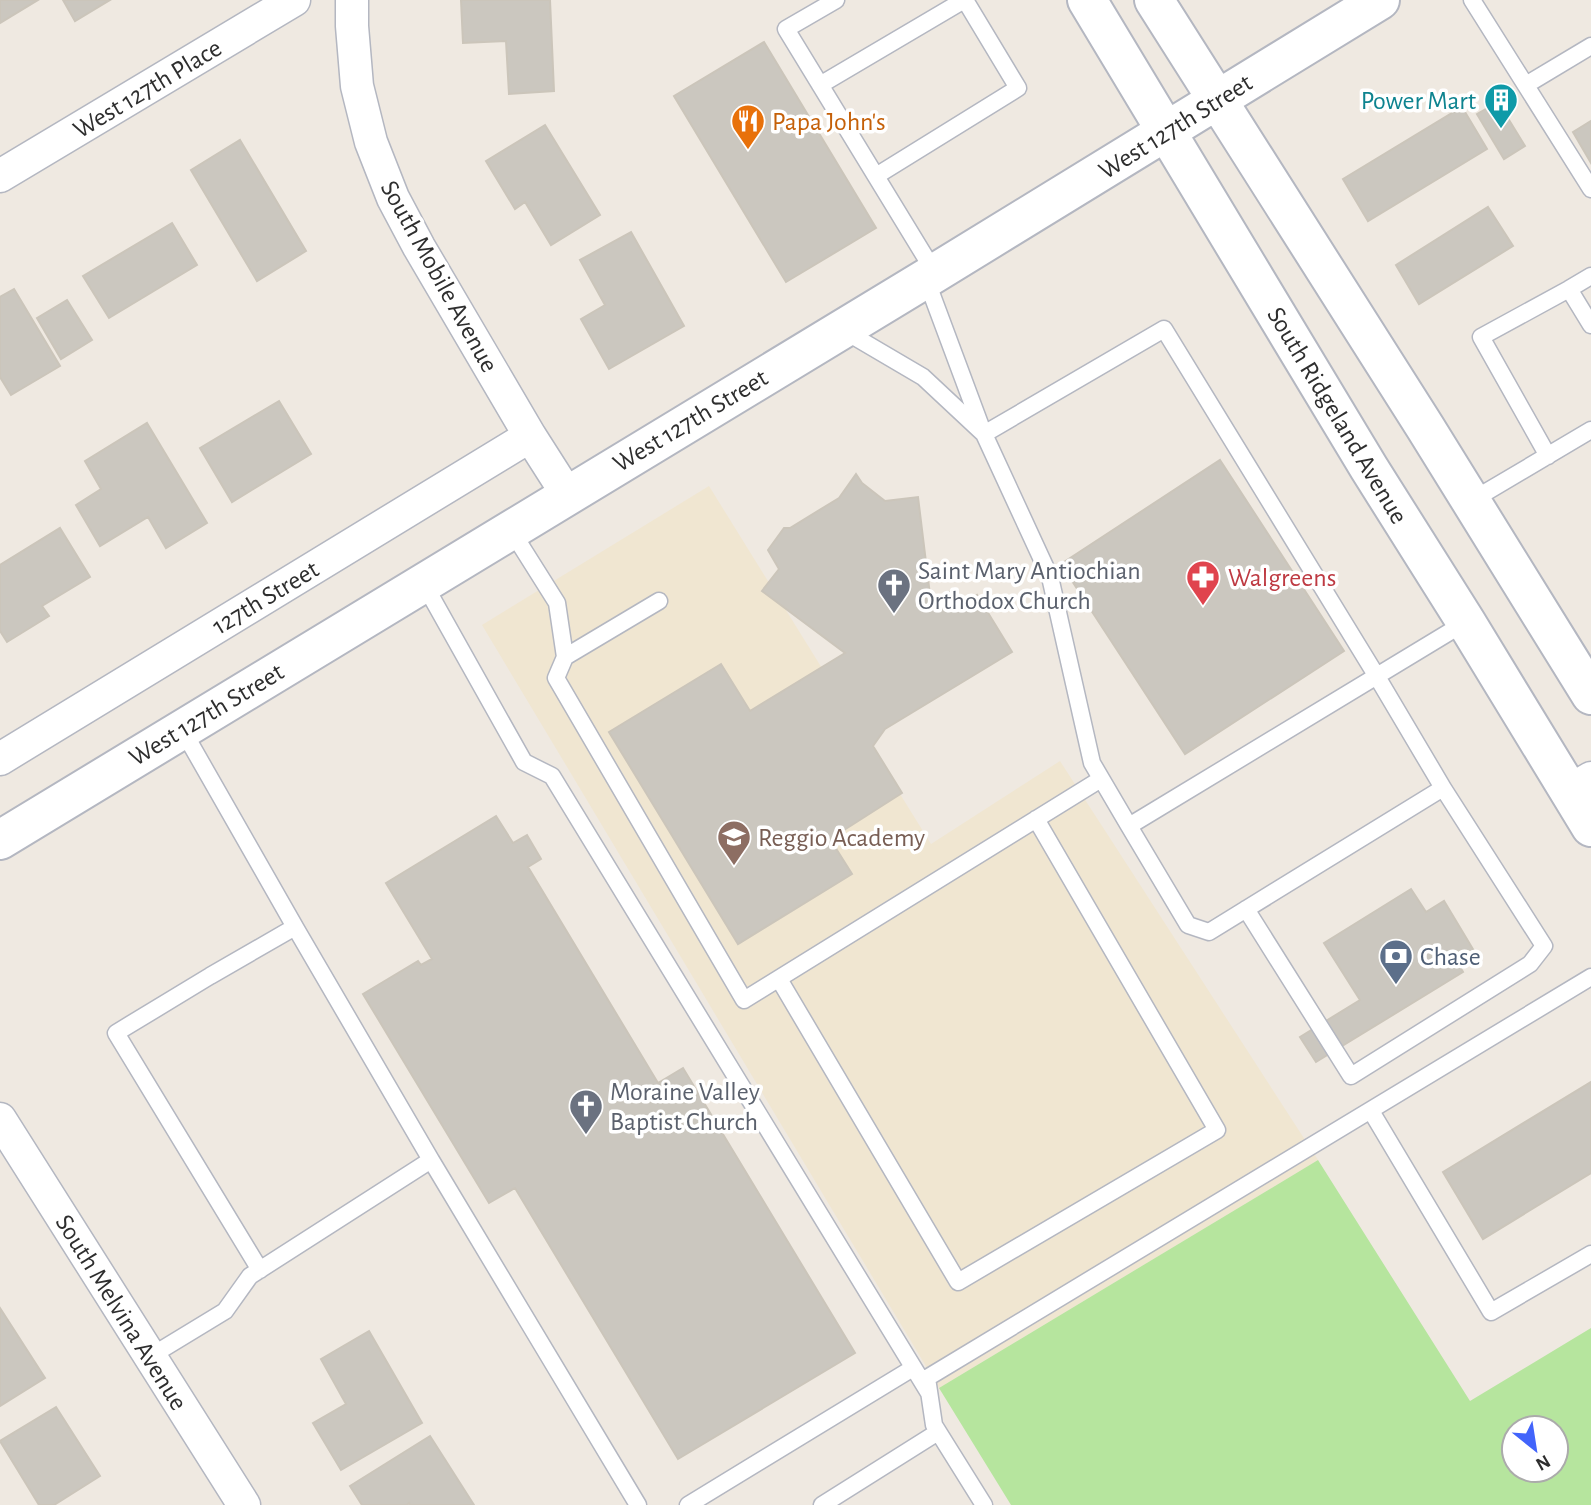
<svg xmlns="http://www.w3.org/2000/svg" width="1591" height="1505" font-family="'Alegreya Sans',sans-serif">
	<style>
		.education { fill: #f0e6d1 }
		.green { fill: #b6e59e; fill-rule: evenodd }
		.building { fill: #cbc7bf; stroke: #cbc5ba; stroke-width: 2 }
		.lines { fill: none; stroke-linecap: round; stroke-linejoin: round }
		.service-casing { stroke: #b4b7c1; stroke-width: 19 }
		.minor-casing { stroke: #b4b7c1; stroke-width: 35 }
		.secondary-casing { stroke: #b4b7c1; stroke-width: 42 }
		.service { stroke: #fff; stroke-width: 16 }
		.minor { stroke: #fff; stroke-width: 32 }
		.secondary { stroke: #fff; stroke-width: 38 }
		.labels { text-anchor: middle; stroke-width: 7; stroke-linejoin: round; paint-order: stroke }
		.street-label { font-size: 26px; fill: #2e2e2e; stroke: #fff }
		.culture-label { font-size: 26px; fill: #0d838f; stroke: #fff; text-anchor: end }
		.food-label { font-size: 26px; fill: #c56008; stroke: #fff; text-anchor: start }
		.worship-label { font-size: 26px; fill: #5b616d; stroke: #fff; text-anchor: start }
		.health-label { font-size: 26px; fill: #be3a42; stroke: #fff; text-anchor: start }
		.education-label { font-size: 26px; fill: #785e54; stroke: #fff; text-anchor: start }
		.service-label { font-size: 26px; fill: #4e5e75; stroke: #fff; text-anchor: start }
	</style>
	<rect width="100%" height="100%" fill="#efe9e1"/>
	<path class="education" d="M 709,486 L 931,844 L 1060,761 L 1318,1160 L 939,1388 L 482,625 Z"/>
	<path class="green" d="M 1318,1160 L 1470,1401 L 1591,1328 L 1591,1505 L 1011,1505 L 939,1388 ZM 1514,1428 L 1556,1428 L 1556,1470 L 1514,1470 Z"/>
	<path class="building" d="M 0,0 L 38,0 L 0,23 Z
		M 63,0 L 110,0 L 75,21 Z
		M 461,0 L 550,0 L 554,91 L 509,94 L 506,41 L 463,43 Z
		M 764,42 L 876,228 L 786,282 L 674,96 Z
		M 1498,102 L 1525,146 L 1504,159 L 1477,114 Z
		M 1462,107 L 1487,149 L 1368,221 L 1343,179 Z
		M 1591,121 L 1591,163 L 1573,132 Z
		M 545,125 L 600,215 L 551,245 L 525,202 L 515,209 L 486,161 Z
		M 240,140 L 306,251 L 257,281 L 191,170 Z
		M 1488,207 L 1513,246 L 1419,304 L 1396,265 Z
		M 172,223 L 197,265 L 109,318 L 83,276 Z
		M 631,232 L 684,326 L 609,369 L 581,319 L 605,305 L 580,260 Z
		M 14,289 L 60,366 L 11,395 L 0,377 L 0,297 Z
		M 67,300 L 92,340 L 61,359 L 37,318 Z
		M 279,401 L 311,454 L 232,502 L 200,448 Z
		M 147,423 L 207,523 L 166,548 L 148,517 L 100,546 L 76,505 L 101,489 L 85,461 Z
		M 1220,460 L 1344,651 L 1185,754 L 1061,564 Z
		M 856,474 L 862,483 L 885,501 L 918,497 L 931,603 L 950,592 L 959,607 L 977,595 L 1012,652 L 885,729 L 873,746 L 902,793 L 830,839 L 852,874 L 738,944 L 609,732 L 721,664 L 750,711 L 845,653 L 762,591 L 779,569 L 768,550 L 784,528 L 790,528 L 839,498 Z
		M 60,528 L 90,577 L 42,606 L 49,616 L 7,642 L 0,631 L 0,565 Z
		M 496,816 L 513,843 L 527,835 L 541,859 L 528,867 L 658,1083 L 683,1068 L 855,1353 L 678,1459 L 515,1188 L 489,1203 L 363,994 L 418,961 L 421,965 L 432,959 L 386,883 Z
		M 1411,889 L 1426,912 L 1444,901 L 1474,951 L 1457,962 L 1463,972 L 1316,1062 L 1300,1037 L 1360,1000 L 1324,943 Z
		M 1591,1082 L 1591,1173 L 1483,1239 L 1443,1172 Z
		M 0,1308 L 45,1378 L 0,1406 Z
		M 369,1331 L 422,1423 L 341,1470 L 313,1423 L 346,1404 L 321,1359 Z
		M 56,1407 L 100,1476 L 54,1505 L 39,1505 L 0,1441 Z
		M 430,1436 L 474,1505 L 410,1505 L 409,1503 L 407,1505 L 362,1505 L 350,1486 Z"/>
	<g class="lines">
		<g class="service-casing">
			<path id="service" d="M 836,0 L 786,29 L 935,273
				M 1472,0 L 1591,189
				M 820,85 L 964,0
				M 1526,85 L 1591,46
				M 876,176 L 1018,88 L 965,0
				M 926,279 L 983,432
				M 1569,289 L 1591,276
				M 843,330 L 923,377 L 984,434
				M 1548,456 L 1481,337 L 1569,289 L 1591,325
				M 1471,501 L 1591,430
				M 511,530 L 557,603 L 565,657
				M 423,582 L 524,762 L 552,776 L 929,1393
				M 659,601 L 565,657 L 556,678 L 744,1000 L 1101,779
				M 182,729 L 295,927
				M 1129,826 L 1092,763 L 1050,577 L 984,434 L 1164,329 L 1376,675 L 1443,788
				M 1246,909 L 1351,1076 L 1530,964 L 1544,946 L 1443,788 L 1209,932 L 1188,925 L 1129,826 L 1466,622
				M 779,979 L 958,1282 L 1217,1130 L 1036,819
				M 1371,1111 L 1491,1312 L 1591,1254
				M 260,1270 L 116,1033 L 210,976 L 295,927 L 431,1160
				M 151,1356 L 225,1311 L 250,1276 L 431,1160 L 638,1505
				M 688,1505 L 913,1368
				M 822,1505 L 938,1432
				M 984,1505 L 934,1425 L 927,1378 L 1591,977"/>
		</g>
		<g class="minor-casing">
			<path id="minor" d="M 352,0 L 352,26 L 357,86 L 371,142 L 393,198 L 419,247 L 530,436 L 567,494
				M 0,176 L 294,0
				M 0,759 L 530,436
				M 1569,791 L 1591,778
				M 0,1119 L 244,1505"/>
		</g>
		<g class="secondary-casing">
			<path id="secondary" d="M 1087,0 L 1369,468 L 1466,622 L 1591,827
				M 1154,0 L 1425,427 L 1591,695
				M 0,840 L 935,273 L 1380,0"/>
		</g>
		<use href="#service" class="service"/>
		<use href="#minor" class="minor"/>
		<use href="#secondary" class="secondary"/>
	</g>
	<defs>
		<g id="building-pin" transform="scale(1.75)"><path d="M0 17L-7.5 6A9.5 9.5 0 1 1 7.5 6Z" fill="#0f9aa8" stroke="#fff"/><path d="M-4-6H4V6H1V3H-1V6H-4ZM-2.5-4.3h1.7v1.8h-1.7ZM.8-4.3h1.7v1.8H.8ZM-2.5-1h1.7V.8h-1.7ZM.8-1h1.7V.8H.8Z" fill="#fff"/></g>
		<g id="restaurant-pin" transform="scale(1.75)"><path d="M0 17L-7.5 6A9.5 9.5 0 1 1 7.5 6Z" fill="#e8710a" stroke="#fff"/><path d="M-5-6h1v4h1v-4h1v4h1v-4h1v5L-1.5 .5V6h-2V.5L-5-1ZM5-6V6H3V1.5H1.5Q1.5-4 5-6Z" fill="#fff"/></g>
		<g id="pharmacy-pin" transform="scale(1.75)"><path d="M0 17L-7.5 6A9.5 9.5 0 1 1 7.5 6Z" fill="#e0444e" stroke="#fff"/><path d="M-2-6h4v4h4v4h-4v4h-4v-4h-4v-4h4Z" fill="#fff"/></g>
		<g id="church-pin" transform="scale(1.75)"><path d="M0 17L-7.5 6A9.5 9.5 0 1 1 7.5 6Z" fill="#6b7280" stroke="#fff"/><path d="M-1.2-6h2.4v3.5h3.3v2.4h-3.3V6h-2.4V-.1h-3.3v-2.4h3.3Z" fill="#fff"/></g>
		<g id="school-pin" transform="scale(1.75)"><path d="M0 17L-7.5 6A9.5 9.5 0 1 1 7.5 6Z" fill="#8d6e63" stroke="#fff"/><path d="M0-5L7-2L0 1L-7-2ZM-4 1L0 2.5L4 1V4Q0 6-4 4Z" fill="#fff"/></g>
		<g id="bank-pin" transform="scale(1.75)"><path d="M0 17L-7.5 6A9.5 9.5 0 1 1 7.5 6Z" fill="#5c6f8a" stroke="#fff"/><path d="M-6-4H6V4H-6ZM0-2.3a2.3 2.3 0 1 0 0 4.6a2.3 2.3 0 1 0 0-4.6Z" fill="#fff"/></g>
	</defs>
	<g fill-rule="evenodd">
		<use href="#building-pin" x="1501" y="100"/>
		<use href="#restaurant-pin" x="748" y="121"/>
		<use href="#pharmacy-pin" x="1203" y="577"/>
		<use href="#church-pin" x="894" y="585"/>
		<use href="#school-pin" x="734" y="837"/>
		<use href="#bank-pin" x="1396" y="956"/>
		<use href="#church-pin" x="586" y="1106"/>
	</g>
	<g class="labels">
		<g class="street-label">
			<text transform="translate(147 88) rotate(-31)" y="9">West 127th Place</text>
			<text transform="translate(1175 126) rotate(-32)" y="9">West 127th Street</text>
			<text transform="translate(440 276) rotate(61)" y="9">South Mobile Avenue</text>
			<text transform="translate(1338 415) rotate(59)" y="9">South Ridgeland Avenue</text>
			<text transform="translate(690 420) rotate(-31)" y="9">West 127th Street</text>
			<text transform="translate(265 597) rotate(-31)" y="9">127th Street</text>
			<text transform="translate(206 714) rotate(-31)" y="9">West 127th Street</text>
			<text transform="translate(122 1312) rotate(58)" y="9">South Melvina Avenue</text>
		</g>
		<g class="culture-label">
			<text x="1476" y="109">Power Mart</text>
		</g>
		<g class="food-label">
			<text x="772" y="130">Papa John's</text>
		</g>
		<g class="worship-label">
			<text x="918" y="579">Saint Mary Antiochian<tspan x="918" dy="30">Orthodox Church</tspan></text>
			<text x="610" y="1100">Moraine Valley<tspan x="610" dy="30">Baptist Church</tspan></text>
		</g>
		<g class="health-label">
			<text x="1228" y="586">Walgreens</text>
		</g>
		<g class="education-label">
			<text x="758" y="846">Reggio Academy</text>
		</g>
		<g class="service-label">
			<text x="1420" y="965">Chase</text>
		</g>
	</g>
	<g transform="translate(1535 1449) rotate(150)"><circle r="33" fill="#ffffff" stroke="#ababab" stroke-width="2"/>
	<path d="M0-5L12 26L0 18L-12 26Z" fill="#4264fb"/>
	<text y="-10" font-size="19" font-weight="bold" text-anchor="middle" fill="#2e2e2e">N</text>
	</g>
</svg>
